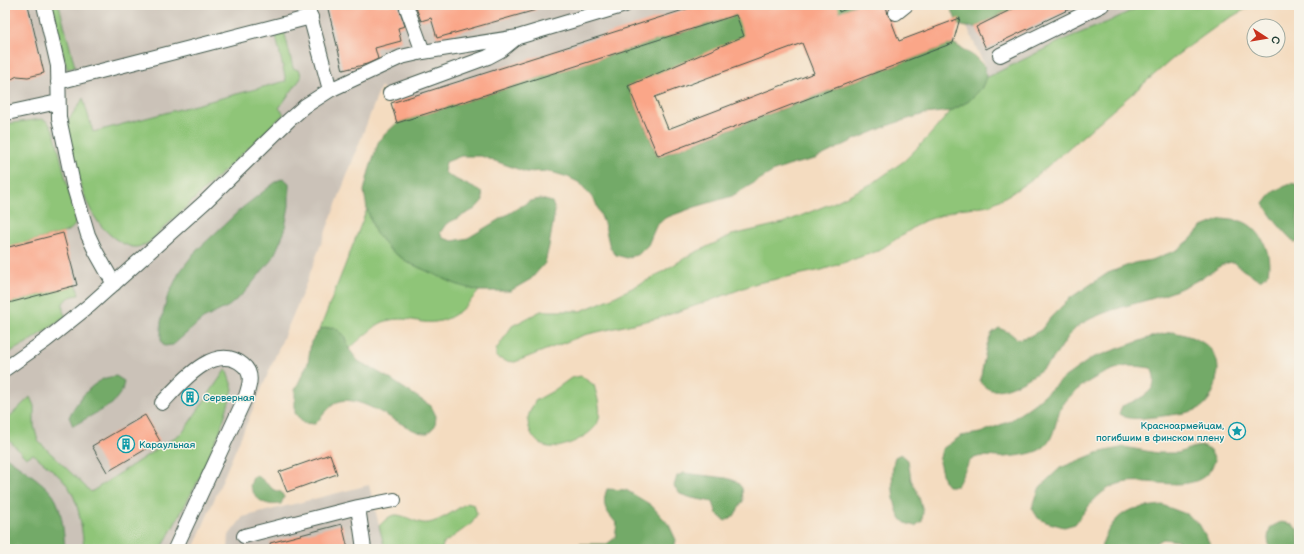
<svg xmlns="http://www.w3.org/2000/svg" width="1304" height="554" font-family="'Balsamiq Sans',sans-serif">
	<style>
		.industrial { fill: #cbc2b8 }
		.green { fill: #8fc578; stroke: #578156 }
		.forest { fill: #73aa68; stroke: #49744e }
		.building { fill: #faa688; fill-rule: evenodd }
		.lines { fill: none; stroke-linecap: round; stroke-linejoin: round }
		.service-casing { stroke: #3f5549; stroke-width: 16 }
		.service { stroke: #fff; stroke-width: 14 }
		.labels { text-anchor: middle; stroke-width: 3; stroke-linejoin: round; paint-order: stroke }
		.culture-label { font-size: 10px; fill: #0d838f; stroke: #f7f3e8; text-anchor: start }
	</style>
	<rect width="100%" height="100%" fill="#f7f3e8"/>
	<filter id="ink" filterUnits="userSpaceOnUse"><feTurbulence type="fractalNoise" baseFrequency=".025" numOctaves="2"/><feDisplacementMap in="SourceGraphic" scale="8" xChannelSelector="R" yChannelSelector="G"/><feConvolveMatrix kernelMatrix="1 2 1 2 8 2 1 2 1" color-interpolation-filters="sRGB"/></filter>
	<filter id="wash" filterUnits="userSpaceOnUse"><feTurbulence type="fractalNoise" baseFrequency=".012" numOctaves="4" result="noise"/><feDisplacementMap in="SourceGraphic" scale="16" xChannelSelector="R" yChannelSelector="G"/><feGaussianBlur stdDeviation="0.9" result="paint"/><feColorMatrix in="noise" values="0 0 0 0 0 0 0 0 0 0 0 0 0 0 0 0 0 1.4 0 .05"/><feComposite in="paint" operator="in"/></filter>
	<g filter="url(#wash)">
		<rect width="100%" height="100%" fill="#f4dcc0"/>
		<path class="industrial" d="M 5,5 L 768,5 L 397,123 L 391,103 L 381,86 L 302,294 L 193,549 L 5,549 Z
			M 957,5 L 1143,5 L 1108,22 L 1065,39 L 986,78 L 985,67 Z
			M 369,485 L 385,549 L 228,549 L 229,535 L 243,517 Z"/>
		<path class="green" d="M 50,5 L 59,5 L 75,67 L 67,69 Z
			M 1143,5 L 1253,5 L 1224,21 L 1177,55 L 1035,177 L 1012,193 L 990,205 L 959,209 L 922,222 L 878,251 L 822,270 L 757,283 L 709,301 L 659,318 L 584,335 L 515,362 L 505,361 L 496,357 L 496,350 L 512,326 L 541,311 L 581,311 L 612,298 L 652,278 L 690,255 L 732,235 L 783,223 L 835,202 L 873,183 L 904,161 L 929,136 L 951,111 L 969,101 L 981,89 L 986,78 L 1065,39 L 1108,22 Z
			M 284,30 L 293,68 L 300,71 L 301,78 L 279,108 L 284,114 L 148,243 C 136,249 133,248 122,243 C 83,222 77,170 67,132 C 68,113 76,113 83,98 L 93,132 L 286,81 L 275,32 Z
			M 42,119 L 48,122 L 54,131 L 76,220 C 75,228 70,230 63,233 L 5,248 L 5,124 Z
			M 367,209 L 375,232 L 390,250 L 409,263 L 458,285 L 479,291 C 464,309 449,325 423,322 C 407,319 398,317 383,322 C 375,325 356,343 349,349 L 344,335 L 334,327 L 320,329 Z
			M 77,285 L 79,295 C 72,296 68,297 63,303 L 63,311 L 66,317 L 28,342 L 5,355 L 5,304 Z
			M 226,369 L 233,389 L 220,431 L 196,485 L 161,549 L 84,549 C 82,530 80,508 71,491 C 65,479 44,463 33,454 L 26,458 L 5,436 L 5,421 L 30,397 L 34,406 L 34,426 L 38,441 L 91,492 L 183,432 Z
			M 581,376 L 594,385 C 597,396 603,413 597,424 C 590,436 564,449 549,447 C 536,446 527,430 528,418 C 529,412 533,406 535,401 L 553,391 L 571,378 Z
			M 467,503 L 474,505 L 477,514 L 472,523 L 443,544 L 442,549 L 385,549 L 379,526 C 383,522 387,518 391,516 C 401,511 416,525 428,523 C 441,521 455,510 467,503 Z"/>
		<path class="forest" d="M 768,5 L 856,5 L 758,41 L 628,86 L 658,157 L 953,43 L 975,57 L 985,67 L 986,78 L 981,89 L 969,101 L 951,111 L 924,114 L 892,124 L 854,140 L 815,159 L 794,164 L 774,171 L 732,196 L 695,207 L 665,218 L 656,226 L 648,245 L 639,254 L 627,258 L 616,255 L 610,248 L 605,226 L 595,201 L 580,183 L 568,177 L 548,171 L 526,172 L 481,156 L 461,156 L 446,162 L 444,172 L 451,177 L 482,192 L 483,200 L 475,209 L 446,224 L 440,233 L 443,238 L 453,241 L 468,238 L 530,201 L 541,199 L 552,202 L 555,211 L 549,246 L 545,263 L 531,279 L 510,291 L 479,291 L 458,285 L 409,263 L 390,250 L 375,232 L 367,209 L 364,191 L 369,171 L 379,140 L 397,123 Z
			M 950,5 L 1020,5 L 976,27 L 967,27 L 958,25 Z
			M 283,178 L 289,183 L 289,206 L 284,233 L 273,258 L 245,292 L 229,306 L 203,319 L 173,345 L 164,346 L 161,340 L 161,322 L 167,298 L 179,273 L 194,253 L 242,208 L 277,181 Z
			M 1292,183 L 1299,185 L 1299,212 L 1298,213 C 1296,223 1299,231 1299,241 L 1295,243 C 1283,231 1272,219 1264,204 L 1273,192 Z
			M 1222,219 C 1228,220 1235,220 1241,221 C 1262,228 1272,254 1268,274 L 1260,280 L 1243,270 L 1234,262 C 1221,263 1220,267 1210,273 C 1199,280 1184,287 1172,292 C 1143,303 1107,308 1081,324 C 1067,333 1060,353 1048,364 C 1036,375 1009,392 992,390 C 986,389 983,385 980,381 L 987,345 L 992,333 L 999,328 L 1010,333 L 1017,339 L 1028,337 L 1041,330 L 1051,317 L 1070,298 L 1108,273 L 1134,263 L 1152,260 L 1177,250 L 1190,240 L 1202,227 Z
			M 334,327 L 344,335 L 349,349 L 358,361 L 387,377 L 431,406 L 436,416 L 435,426 L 428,433 C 424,433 420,433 416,431 C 397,424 353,389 334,404 C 327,409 321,418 315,424 L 303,423 L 295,413 L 295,390 L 308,363 L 311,342 L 320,329 Z
			M 1172,332 C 1193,336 1218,344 1218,370 C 1218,374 1216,378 1216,382 C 1214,392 1209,402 1200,408 C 1190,414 1167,415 1155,417 C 1143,418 1129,421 1119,414 L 1122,406 C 1140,399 1163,391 1151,368 C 1144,367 1137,366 1129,366 C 1107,368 1072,388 1061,408 C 1054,423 1055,444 1037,451 C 1028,455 1014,456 1004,457 C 994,458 980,453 971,460 C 968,462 960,481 957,486 L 948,486 L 944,481 L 939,462 L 942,449 L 961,436 L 980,433 L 1010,421 L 1035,403 L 1065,377 L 1092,358 L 1154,336 Z
			M 116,376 L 124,381 L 122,391 L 112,404 L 73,426 L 69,417 C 77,401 88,387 103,379 C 107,377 112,377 116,376 Z
			M 1202,446 L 1210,450 L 1215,460 C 1202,500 1152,476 1122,483 C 1100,488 1088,507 1075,524 L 1064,527 L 1046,522 L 1038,518 L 1032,508 L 1040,487 L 1060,468 L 1097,453 L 1124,447 L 1157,453 L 1178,453 L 1191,448 Z
			M 901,454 L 908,460 L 911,480 L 917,491 L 923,511 L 922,521 L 915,526 C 911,525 906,524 903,521 C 892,510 890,471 895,457 Z
			M 5,456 C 19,467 43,481 53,495 C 62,507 64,534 65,549 L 5,549 Z
			M 684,473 L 726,478 L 736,481 L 742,488 L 743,501 L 734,516 L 725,521 L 717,514 L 713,502 L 692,498 L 680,494 L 674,486 L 677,476 Z
			M 258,476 L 274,490 L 281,492 L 284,497 L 281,504 C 264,506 257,501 250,486 L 253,477 Z
			M 607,489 L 626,490 L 651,505 L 669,525 L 676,540 L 674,549 L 571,549 L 580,544 L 607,544 L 615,538 L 617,524 C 606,511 601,506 607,489 Z
			M 1162,505 L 1186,514 L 1199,524 L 1213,549 L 1185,549 L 1178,541 L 1163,539 L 1146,549 L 1101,549 C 1104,533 1117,513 1134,509 C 1143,507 1153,506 1162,505 Z
			M 1281,522 L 1291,524 L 1298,530 L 1299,549 L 1272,549 C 1266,542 1268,534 1271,527 Z"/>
		<g id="blocks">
			<path class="building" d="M 5,5 L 28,5 L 44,73 L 28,77 L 17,76 L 5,83 Z
				M 327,5 L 398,5 L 405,26 L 398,28 L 401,41 L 375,48 L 378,59 L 367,64 L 343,70 Z
				M 415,5 L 535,5 L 536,10 L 437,38 L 431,18 L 421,21 Z
				M 699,5 L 838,5 L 839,12 L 856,5 L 886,5 L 888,15 L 891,20 L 899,41 L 960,18 L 953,43 L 658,156 L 628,86 L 744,36 L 736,15 L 397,123 L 391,103 ZM 802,43 L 814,73 L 668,129 L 655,97 Z
				M 1020,5 L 1078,5 L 986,49 L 976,27 Z
				M 63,233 L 77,285 L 5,304 L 5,248 Z
				M 145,415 L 160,441 L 107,472 L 92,446 Z
				M 330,454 L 337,474 L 287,492 L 279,472 Z
				M 342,524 L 348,549 L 271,549 L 270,543 Z"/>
		</g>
	</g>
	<g filter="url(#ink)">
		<use href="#blocks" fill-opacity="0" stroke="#3f5549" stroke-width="1"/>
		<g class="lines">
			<g class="service-casing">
				<path id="service" d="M 44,5 L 58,66 L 59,118 L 73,184 L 88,235 L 96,252 L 114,284
					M 307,5 L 330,90
					M 406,5 L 423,52
					M 896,13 L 906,5
					M 1000,55 L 1102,5
					M 58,82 L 311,17
					M 390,93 L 488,57 L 501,50 L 516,38
					M 7,113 L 58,102
					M 5,369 L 45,341 L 90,305 L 206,201 L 289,120 L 305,106 L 330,90 L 401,57 L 423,52 L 518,37 L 625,5
					M 162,403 C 180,384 214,341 243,365 C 253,373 250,384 246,396 L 175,549
					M 358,507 L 394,500
					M 244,536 L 358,507 L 364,549"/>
			</g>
			<use href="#service" class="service"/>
		</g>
	</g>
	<defs>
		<g id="building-ring" transform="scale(0.9)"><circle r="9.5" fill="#f7f3e8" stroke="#0f9aa8" stroke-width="1.5"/><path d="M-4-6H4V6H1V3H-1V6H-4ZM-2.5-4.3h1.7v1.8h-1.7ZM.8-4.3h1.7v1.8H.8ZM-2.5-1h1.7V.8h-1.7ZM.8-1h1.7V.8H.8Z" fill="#0f9aa8"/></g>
		<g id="sight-ring" transform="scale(0.9)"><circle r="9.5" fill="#f7f3e8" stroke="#0f9aa8" stroke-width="1.5"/><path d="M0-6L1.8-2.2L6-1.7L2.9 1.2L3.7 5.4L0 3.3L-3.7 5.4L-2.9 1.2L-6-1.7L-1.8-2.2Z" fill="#0f9aa8"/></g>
	</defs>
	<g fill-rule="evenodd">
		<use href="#building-ring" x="190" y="397"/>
		<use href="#sight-ring" x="1237" y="431"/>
		<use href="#building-ring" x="126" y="444"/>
	</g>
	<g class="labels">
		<g class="culture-label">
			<text x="203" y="401">Серверная</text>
			<text x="1224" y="429" text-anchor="end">Красноармейцам,<tspan x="1224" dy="12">погибшим в финском плену</tspan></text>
			<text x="139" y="448">Караульная</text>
		</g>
	</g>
	<rect width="1304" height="554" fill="none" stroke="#f7f3e8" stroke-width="20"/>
	<g transform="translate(1266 38) rotate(102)"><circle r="19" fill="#f7f3e8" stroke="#a1aaa0"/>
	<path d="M0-3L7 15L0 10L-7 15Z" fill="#c8321e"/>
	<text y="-6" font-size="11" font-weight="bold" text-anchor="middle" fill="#1f3d34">С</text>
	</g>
</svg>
